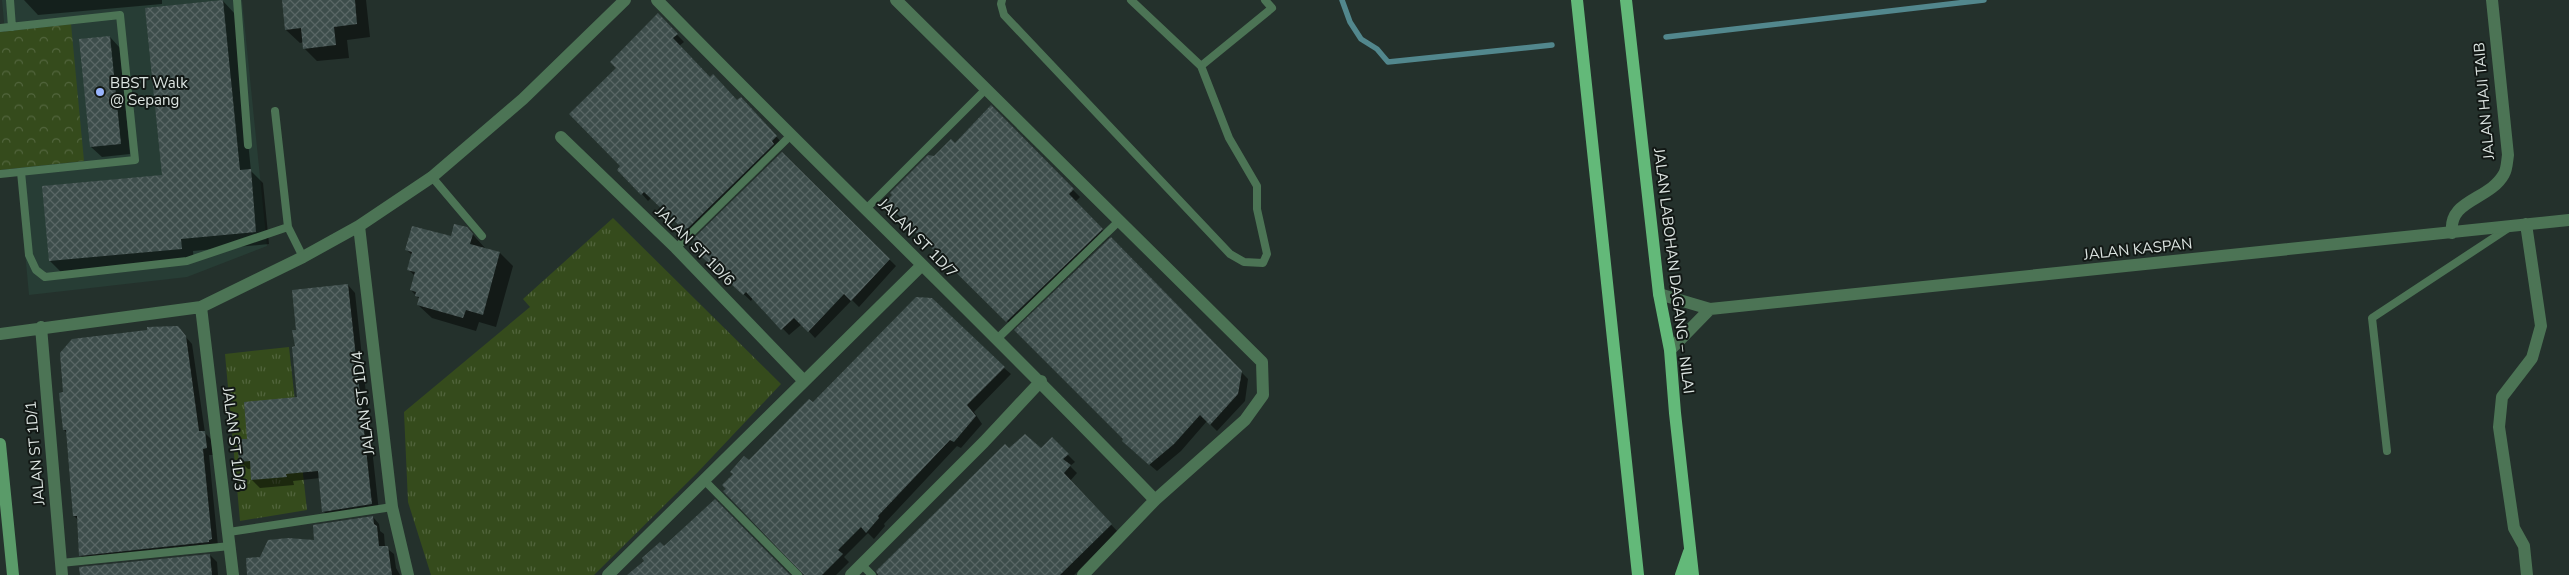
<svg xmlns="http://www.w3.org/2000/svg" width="2569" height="575" font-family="'Nunito Sans',sans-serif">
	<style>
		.built { fill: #273d35 }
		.grass { fill: url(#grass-tufts) }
		.park { fill: url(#park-crowns) }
		.shadow { fill: #0007 }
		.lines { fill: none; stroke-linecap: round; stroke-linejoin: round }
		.stream { stroke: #52878d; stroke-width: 5.5 }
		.building { fill: url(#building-cross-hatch) }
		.lane { stroke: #4c7455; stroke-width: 8 }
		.street { stroke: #4c7455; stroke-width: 12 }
		.secondary { stroke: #5a9b69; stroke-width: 12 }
		.primary { stroke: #63b979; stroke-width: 12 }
		.poi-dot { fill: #9ab5fd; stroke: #121815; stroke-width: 2 }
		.labels { text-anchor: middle; stroke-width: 4; stroke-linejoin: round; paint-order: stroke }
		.poi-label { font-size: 15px; fill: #dde5e2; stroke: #121815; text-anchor: start }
		.street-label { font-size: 15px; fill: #dde5e2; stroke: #121815 }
	</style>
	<defs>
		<pattern id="grass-tufts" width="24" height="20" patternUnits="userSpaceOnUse" patternTransform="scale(1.25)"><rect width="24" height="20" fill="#354b1c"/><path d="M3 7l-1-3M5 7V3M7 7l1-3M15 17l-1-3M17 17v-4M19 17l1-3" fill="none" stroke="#52653d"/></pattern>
		<pattern id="park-crowns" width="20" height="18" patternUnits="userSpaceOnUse" patternTransform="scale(1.25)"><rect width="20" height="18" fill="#354b1c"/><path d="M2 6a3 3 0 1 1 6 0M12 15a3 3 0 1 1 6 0" fill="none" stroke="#52653d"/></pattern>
		<pattern id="building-cross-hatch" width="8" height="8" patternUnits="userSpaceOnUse" patternTransform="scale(1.25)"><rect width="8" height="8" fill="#3d4d4b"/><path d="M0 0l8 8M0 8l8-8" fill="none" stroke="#596665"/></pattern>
	</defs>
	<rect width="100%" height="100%" fill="#24312c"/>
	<path class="built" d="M 2,0 L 242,0 L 267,246 L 187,277 L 29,295 Z"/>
	<path class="grass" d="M 613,218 L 781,384 L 697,473 L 594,575 L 431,575 L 408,502 L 404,412 L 530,307 L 523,299 Z
		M 289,347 L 307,510 L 240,521 L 225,354 Z"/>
	<path class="park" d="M 71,24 L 84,161 L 0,170 L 0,32 Z"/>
	<path class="shadow" d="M 24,0 L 162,0 L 162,4 L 38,15 Z
		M 283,0 L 366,0 L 370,37 L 347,40 L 349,58 L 317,61 L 304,48 L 304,42 L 300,43 L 286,30 Z
		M 223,1 L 235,14 L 251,171 L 263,183 L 269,244 L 193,251 L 194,261 L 63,274 L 50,261 L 163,176 Z
		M 658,15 L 684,42 L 679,46 L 710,78 L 737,101 L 747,105 L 783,144 L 778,149 L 780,151 L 692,237 L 651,198 L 648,201 L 642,194 L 622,166 L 618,68 Z
		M 110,37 L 120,48 L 130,154 L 102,157 L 91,147 Z
		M 991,107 L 1080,197 L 1075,202 L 1109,237 L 1014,328 L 905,220 L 903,222 L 885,204 L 934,158 L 956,144 Z
		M 782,153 L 896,266 L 859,307 L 852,300 L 815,338 L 802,324 L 789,335 L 753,298 L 751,301 L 699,252 Z
		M 467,228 L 485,248 L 500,253 L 513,266 L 496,327 L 479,322 L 476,331 L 432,318 L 418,305 L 420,300 L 411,290 L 415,276 L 408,269 L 412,255 L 407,250 L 452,238 Z
		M 1111,239 L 1248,379 L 1245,401 L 1217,431 L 1207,421 L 1181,451 L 1157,471 L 1130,448 Z
		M 348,285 L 355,293 L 379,512 L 331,519 L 323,511 L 320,478 L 293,481 L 294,485 L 260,488 L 252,480 L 251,469 L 248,469 L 240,461 L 248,440 L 299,398 L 298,331 Z
		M 184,335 L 192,344 L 205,433 L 211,439 L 213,455 L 209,455 L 218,546 L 87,562 L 80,555 L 78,520 L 74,516 L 67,433 L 64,430 Z
		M 1004,368 L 1011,374 L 974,412 L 982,424 L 961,448 L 957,446 L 884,524 L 885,526 L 874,539 L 868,533 L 844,557 L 849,562 L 836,575 L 803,575 L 803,571 L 749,462 L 813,403 Z
		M 1052,439 L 1075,462 L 1070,466 L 1077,473 L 1070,481 L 1118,532 L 1074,575 L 877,575 L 877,572 L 1009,450 L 1041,450 Z
		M 373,517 L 379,524 L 380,531 L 384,534 L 385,547 L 394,554 L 396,568 L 400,575 L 248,575 L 261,558 L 316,542 Z
		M 210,555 L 217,562 L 218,575 L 80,575 Z"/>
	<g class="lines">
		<path class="stream" d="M 1342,0 L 1350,22 L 1361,39 L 1377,49 L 1388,62 L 1552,45
			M 1666,37 L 1984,0"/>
	</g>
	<path class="building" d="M 223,0 L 240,170 L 251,169 L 256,232 L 181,239 L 182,249 L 49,261 L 42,186 L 162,175 L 145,8 Z
		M 282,0 L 355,0 L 357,24 L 334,27 L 336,45 L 303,49 L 301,28 L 285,30 Z
		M 658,13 L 678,34 L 673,38 L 710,77 L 713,74 L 737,100 L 741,97 L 777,136 L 772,141 L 774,144 L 685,231 L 644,192 L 641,195 L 617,170 L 620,166 L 569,114 L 616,68 L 610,62 Z
		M 110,36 L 121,144 L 90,147 L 79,39 Z
		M 991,105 L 1074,189 L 1069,194 L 1103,229 L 1006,322 L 897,214 L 895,216 L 883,204 L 892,195 L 890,193 L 928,155 L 934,156 L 951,139 L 955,143 Z
		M 782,152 L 890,259 L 851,301 L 844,294 L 808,332 L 794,318 L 781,330 L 746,292 L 743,295 L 690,246 L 695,241 L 693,239 Z
		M 454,224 L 467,227 L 473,234 L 470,244 L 500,252 L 483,315 L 466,310 L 463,318 L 417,305 L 419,297 L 415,296 L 416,292 L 410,290 L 415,272 L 407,270 L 412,252 L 405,250 L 412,226 L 451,236 Z
		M 1111,237 L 1242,371 L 1238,394 L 1210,425 L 1200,415 L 1174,444 L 1149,465 L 1122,441 L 1123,439 L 1014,330 Z
		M 348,284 L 372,504 L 322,512 L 318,471 L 286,474 L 287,477 L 251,480 L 250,461 L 239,462 L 237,439 L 247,439 L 244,402 L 297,397 L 292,347 L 295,346 L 292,330 L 296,330 L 292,290 Z
		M 916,297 L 932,298 L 1005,367 L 967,405 L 976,416 L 954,442 L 950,440 L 878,516 L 879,518 L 866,533 L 861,527 L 838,550 L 843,554 L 822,575 L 804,575 L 723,491 L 726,489 L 722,485 L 733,474 L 730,472 L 744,456 L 749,460 L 809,399 L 813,402 Z
		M 178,326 L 186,336 L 199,431 L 205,431 L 207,448 L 203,449 L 212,539 L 209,540 L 209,542 L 79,556 L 77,516 L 73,516 L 66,430 L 63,430 L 59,393 L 63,392 L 60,353 L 72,339 L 147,330 L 147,327 Z
		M 1025,434 L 1041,448 L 1052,437 L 1069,454 L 1063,459 L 1071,465 L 1064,473 L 1112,524 L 1060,575 L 878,575 L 876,571 L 1005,444 L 1009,448 Z
		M 715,499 L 790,575 L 627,575 L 644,561 L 642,558 L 660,542 L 664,546 Z
		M 373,516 L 374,524 L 377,526 L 379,546 L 388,546 L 392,575 L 247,575 L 246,558 L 260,557 L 268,540 L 288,538 L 314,540 L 313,525 Z
		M 210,554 L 212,575 L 80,575 L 79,567 Z"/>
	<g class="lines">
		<path class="lane" d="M 10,0 L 12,27
			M 237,0 L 248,145
			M 1002,0 L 1001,4 L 1004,15 L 1230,254 L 1244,262 L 1263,263 L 1267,254 L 1257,209 L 1257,186 L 1229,138 L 1201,66 L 1131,0
			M 0,28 L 120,15 L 135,160 L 0,174
			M 1201,66 L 1272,8 L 1265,0
			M 275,111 L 288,227 L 303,257
			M 21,172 L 29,255 L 36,270 L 45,277 L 187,261 L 288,227
			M 432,177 L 482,236
			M 866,209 L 986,89
			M 676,248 L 790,136
			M 997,339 L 1119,221
			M 2387,451 L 2372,318 L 2507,229
			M 704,480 L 798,575
			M 229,532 L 392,507
			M 61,563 L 230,546
			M 861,564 L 872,575"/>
		<path class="street" d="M 657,0 C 821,168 992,330 1155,500
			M 896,0 L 1262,362 L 1263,395 L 1245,420 L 1155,500 L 1083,575
			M 561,137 L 676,248 L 803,380
			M 2526,224 L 2541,326 L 2532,358 L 2502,397 L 2499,427 L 2514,528 L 2524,546 L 2527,575
			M 359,226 L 392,507 L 408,575
			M 2452,233 C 2448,199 2489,201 2504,174 C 2507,169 2507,161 2508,155 L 2492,0
			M 1659,294 L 1710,309 L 2569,220
			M 201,307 L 233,575
			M 41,327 L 62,575
			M 0,334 L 201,307 L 303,257 L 359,226 L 432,177 L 523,99 L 625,0
			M 1670,350 L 1710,309
			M 608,575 L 922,265
			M 851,575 L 984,442 L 1041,381"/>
		<path class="secondary" d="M 0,444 L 13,575"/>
		<path class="primary" d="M 1577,0 L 1638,575
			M 1626,0 L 1659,294 L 1670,350 L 1675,413 L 1693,575
			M 1681,575 L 1689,552"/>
	</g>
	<circle class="poi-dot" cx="100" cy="92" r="5"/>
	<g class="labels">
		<g class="poi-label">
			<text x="110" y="88">BBST Walk<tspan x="110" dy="17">@ Sepang</tspan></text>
		</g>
		<g class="street-label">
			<text transform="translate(2484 101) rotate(-95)" y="5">JALAN HAJI TAIB</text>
			<text transform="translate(918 238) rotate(45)" y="5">JALAN ST 1D/7</text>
			<text transform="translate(695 246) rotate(45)" y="5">JALAN ST 1D/6</text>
			<text transform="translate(2138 249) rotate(-6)" y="5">JALAN KASPAN</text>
			<text transform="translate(1674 271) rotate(83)" y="5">JALAN LABOHAN DAGANG ‒ NILAI</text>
			<text transform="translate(363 403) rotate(-97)" y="5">JALAN ST 1D/4</text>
			<text transform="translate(234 439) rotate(83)" y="5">JALAN ST 1D/3</text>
			<text transform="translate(35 453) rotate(-95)" y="5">JALAN ST 1D/1</text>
		</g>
	</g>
</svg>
